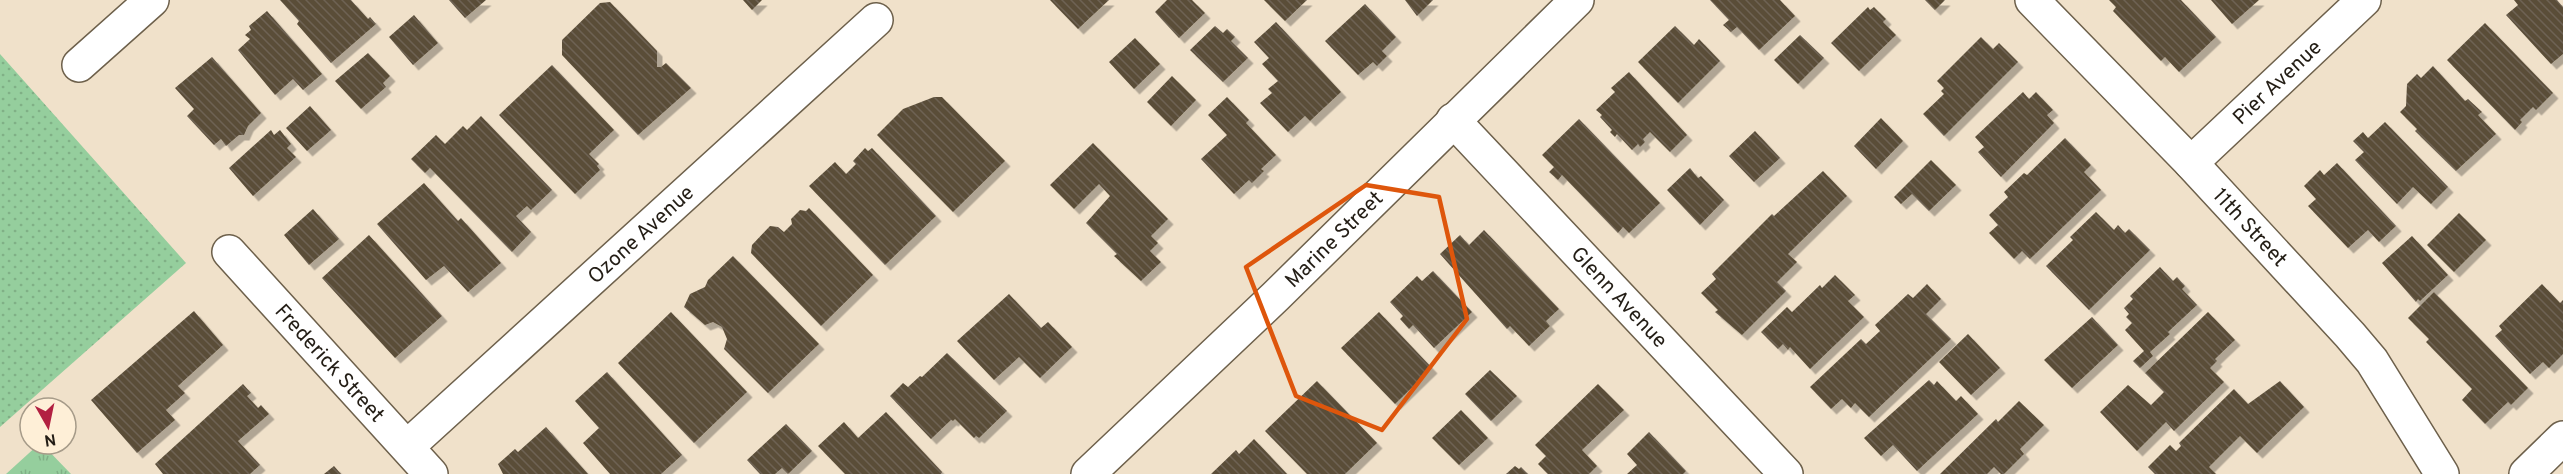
<svg xmlns="http://www.w3.org/2000/svg" width="2563" height="474" font-family="Overpass,sans-serif">
	<style>
		.grass { fill: url(#grass-dots) }
		.park { fill: url(#park-tufts) }
		.building { fill: url(#building-back-hatch); filter: url(#shadow) }
		.lines { fill: none; stroke-linecap: round; stroke-linejoin: round }
		.minor-casing { stroke: #6d604b; stroke-width: 36 }
		.minor { stroke: #fff; stroke-width: 33 }
		.marked { fill: none; stroke: #de560c; stroke-width: 4.5; stroke-linejoin: round }
		.labels { text-anchor: middle; stroke-width: 6; stroke-linejoin: round; paint-order: stroke }
		.street-label { font-size: 21px; fill: #231d15; stroke: #feefd7 }
	</style>
	<defs>
		<pattern id="grass-dots" width="8" height="8" patternUnits="userSpaceOnUse" patternTransform="scale(1.5)"><rect width="8" height="8" fill="#95ce9d"/><path d="M2 2h.1M6 6h.1" fill="none" stroke="#80b086" stroke-width="1.8" stroke-linecap="round"/></pattern>
		<pattern id="park-tufts" width="24" height="20" patternUnits="userSpaceOnUse" patternTransform="scale(1.5)"><rect width="24" height="20" fill="#95ce9d"/><path d="M3 7l-1-3M5 7V3M7 7l1-3M15 17l-1-3M17 17v-4M19 17l1-3" fill="none" stroke="#80b086"/></pattern>
		<pattern id="building-back-hatch" width="6" height="6" patternUnits="userSpaceOnUse" patternTransform="scale(1.5)"><rect width="6" height="6" fill="#5a4d39"/><path d="M-1 5l2 2M0 0l6 6M5-1l2 2" fill="none" stroke="#6e6353"/></pattern>
		<filter id="shadow"><feDropShadow dx="5.5" dy="5.5" stdDeviation="0" flood-color="#0004"/></filter>
	</defs>
	<rect width="100%" height="100%" fill="#f0e1ca"/>
	<path class="grass" d="M 0,54 L 186,263 L 0,427 Z"/>
	<path class="park" d="M 39,444 L 42,444 L 71,474 L 6,474 Z"/>
	<path class="building" d="M 280,0 L 351,0 L 368,19 L 370,17 L 376,24 L 331,63 L 297,24 L 299,21 Z
		M 449,0 L 486,0 L 465,18 Z
		M 743,0 L 762,0 L 752,10 Z
		M 1050,0 L 1109,0 L 1078,29 Z
		M 1167,0 L 1192,0 L 1205,13 L 1179,38 L 1155,12 Z
		M 1264,0 L 1307,0 L 1285,21 Z
		M 1405,0 L 1433,0 L 1417,16 Z
		M 1710,0 L 1780,0 L 1795,16 L 1759,50 L 1737,27 L 1731,32 L 1723,25 L 1729,20 Z
		M 1925,0 L 1945,0 L 1935,10 Z
		M 2109,0 L 2181,0 L 2216,37 L 2179,72 L 2165,57 L 2161,61 L 2113,11 L 2116,7 Z
		M 2211,0 L 2259,0 L 2232,24 Z
		M 2514,0 L 2557,0 L 2563,7 L 2563,54 L 2551,64 L 2506,15 L 2518,5 Z
		M 610,2 L 657,51 L 657,67 L 661,67 L 666,63 L 691,88 L 638,135 L 562,55 L 562,40 L 600,3 Z
		M 1365,4 L 1396,37 L 1382,51 L 1387,56 L 1377,66 L 1373,62 L 1358,75 L 1325,41 Z
		M 1868,7 L 1870,10 L 1874,7 L 1886,19 L 1883,22 L 1896,35 L 1859,71 L 1831,43 Z
		M 267,11 L 322,74 L 303,90 L 293,79 L 275,95 L 238,50 L 250,39 L 245,35 L 251,30 L 249,26 Z
		M 414,15 L 438,43 L 413,65 L 389,37 Z
		M 1276,22 L 1341,92 L 1310,121 L 1305,116 L 1288,132 L 1260,103 L 1272,93 L 1268,89 L 1278,81 L 1262,64 L 1269,58 L 1254,42 Z
		M 2485,23 L 2553,93 L 2536,110 L 2533,107 L 2520,120 L 2522,122 L 2515,130 L 2447,60 Z
		M 1215,26 L 1223,33 L 1227,29 L 1235,37 L 1231,41 L 1248,58 L 1223,82 L 1190,50 Z
		M 1675,26 L 1694,45 L 1699,39 L 1720,61 L 1678,103 L 1638,62 Z
		M 1800,35 L 1824,58 L 1798,84 L 1774,60 Z
		M 1981,37 L 1993,49 L 1999,43 L 2018,62 L 1944,136 L 1923,114 L 1944,94 L 1941,91 L 1944,88 L 1937,81 Z
		M 1135,38 L 1160,64 L 1134,89 L 1109,62 Z
		M 368,53 L 390,76 L 383,83 L 386,87 L 361,109 L 335,81 Z
		M 212,57 L 261,113 L 248,126 L 244,135 L 239,135 L 226,146 L 221,139 L 214,145 L 187,116 L 194,109 L 175,88 Z
		M 552,65 L 614,130 L 589,154 L 599,164 L 597,166 L 600,170 L 575,194 L 499,115 Z
		M 2433,66 L 2465,101 L 2468,99 L 2482,112 L 2478,115 L 2496,134 L 2456,171 L 2415,131 L 2417,129 L 2400,112 L 2406,106 L 2407,84 L 2417,74 L 2421,78 Z
		M 1629,72 L 1687,135 L 1670,152 L 1650,132 L 1643,139 L 1645,142 L 1640,147 L 1638,144 L 1632,150 L 1617,134 L 1615,137 L 1610,132 L 1612,130 L 1600,117 L 1602,115 L 1596,110 L 1615,92 L 1611,88 Z
		M 1172,76 L 1196,100 L 1171,126 L 1147,102 Z
		M 2023,92 L 2029,99 L 2036,92 L 2053,110 L 2047,115 L 2054,123 L 2001,177 L 1978,152 L 1984,147 L 1975,137 Z
		M 934,97 L 942,97 L 1005,161 L 953,212 L 877,135 L 903,109 Z
		M 1227,97 L 1249,120 L 1246,123 L 1276,155 L 1261,169 L 1264,171 L 1252,183 L 1249,180 L 1234,194 L 1201,159 L 1227,135 L 1208,115 Z
		M 310,106 L 331,130 L 307,151 L 286,128 Z
		M 481,116 L 552,190 L 531,210 L 527,206 L 516,216 L 531,232 L 512,252 L 430,168 L 425,173 L 411,159 L 436,135 L 445,144 L 463,126 L 467,130 Z
		M 1881,118 L 1903,141 L 1876,169 L 1854,146 Z
		M 1579,119 L 1660,203 L 1629,233 L 1623,227 L 1618,233 L 1562,175 L 1558,180 L 1549,172 L 1554,167 L 1542,155 Z
		M 2385,122 L 2448,187 L 2431,204 L 2413,187 L 2397,204 L 2355,160 L 2364,152 L 2353,141 L 2363,132 L 2368,138 Z
		M 271,130 L 274,135 L 280,130 L 291,144 L 287,148 L 296,157 L 253,196 L 229,168 Z
		M 1755,131 L 1780,158 L 1754,182 L 1729,156 Z
		M 2065,138 L 2091,165 L 2084,172 L 2101,190 L 2030,259 L 2022,251 L 2014,259 L 1989,233 L 1998,225 L 1989,215 L 2008,197 L 2004,192 L 2024,173 L 2027,175 Z
		M 1093,143 L 1168,219 L 1151,236 L 1158,243 L 1150,251 L 1161,262 L 1141,281 L 1114,256 L 1117,254 L 1086,223 L 1110,196 L 1099,184 L 1074,209 L 1050,185 Z
		M 865,148 L 868,151 L 872,148 L 936,216 L 885,265 L 809,186 L 835,162 L 846,174 L 856,164 L 853,161 Z
		M 1931,160 L 1956,185 L 1929,211 L 1912,194 L 1901,204 L 1894,197 Z
		M 2337,163 L 2396,226 L 2379,242 L 2368,230 L 2348,248 L 2308,206 L 2316,199 L 2304,186 L 2320,170 L 2324,175 Z
		M 1690,168 L 1698,178 L 1701,176 L 1724,200 L 1700,225 L 1667,190 Z
		M 1823,171 L 1847,196 L 1788,254 L 1797,262 L 1777,282 L 1786,291 L 1742,335 L 1715,312 L 1718,310 L 1701,293 L 1716,279 L 1712,274 L 1772,214 L 1774,216 Z
		M 424,183 L 458,221 L 461,218 L 501,263 L 468,292 L 444,266 L 426,280 L 377,224 Z
		M 809,208 L 873,275 L 821,326 L 751,253 L 752,245 L 770,226 L 778,227 L 784,232 L 792,224 L 791,219 L 800,210 L 806,211 Z
		M 313,209 L 339,239 L 309,265 L 284,235 Z
		M 2096,212 L 2114,230 L 2118,225 L 2125,233 L 2129,229 L 2150,250 L 2089,310 L 2046,266 L 2073,240 L 2070,237 Z
		M 2459,213 L 2486,240 L 2454,272 L 2427,245 Z
		M 1484,230 L 1559,309 L 1546,321 L 1550,326 L 1529,346 L 1510,326 L 1507,329 L 1440,254 L 1460,235 L 1469,245 Z
		M 369,235 L 442,316 L 395,358 L 322,278 Z
		M 2412,236 L 2448,275 L 2420,301 L 2418,299 L 2416,302 L 2382,263 Z
		M 733,256 L 819,344 L 768,393 L 724,349 L 727,339 L 722,327 L 713,322 L 705,325 L 684,307 L 690,294 L 705,287 L 708,280 Z
		M 2160,267 L 2173,281 L 2177,277 L 2185,286 L 2182,289 L 2197,305 L 2168,332 L 2170,334 L 2150,352 L 2153,356 L 2140,368 L 2133,361 L 2144,351 L 2125,330 L 2132,323 L 2126,317 L 2129,314 L 2124,308 L 2133,299 L 2130,296 Z
		M 1433,271 L 1472,312 L 1434,348 L 1413,325 L 1409,329 L 1400,319 L 1403,316 L 1390,302 L 1417,276 L 1422,281 Z
		M 1835,275 L 1855,295 L 1848,301 L 1864,317 L 1810,369 L 1790,347 L 1788,350 L 1783,344 L 1778,349 L 1761,332 L 1787,307 L 1792,312 L 1820,285 L 1822,288 Z
		M 1927,284 L 1941,299 L 1926,314 L 1951,339 L 1869,417 L 1855,403 L 1851,408 L 1842,399 L 1831,409 L 1810,387 L 1861,339 L 1866,344 L 1880,331 L 1875,325 L 1908,294 L 1913,298 Z
		M 2542,284 L 2560,303 L 2563,300 L 2563,354 L 2549,368 L 2543,362 L 2530,374 L 2495,336 L 2502,330 L 2499,326 Z
		M 2434,292 L 2528,388 L 2511,405 L 2508,402 L 2485,424 L 2462,400 L 2472,389 L 2426,342 L 2429,339 L 2408,318 Z
		M 1009,294 L 1041,328 L 1048,322 L 1072,347 L 1040,378 L 1019,357 L 994,380 L 957,341 Z
		M 194,311 L 223,345 L 178,386 L 185,393 L 166,410 L 175,420 L 137,453 L 91,400 Z
		M 671,312 L 747,392 L 694,443 L 618,363 Z
		M 1379,312 L 1432,368 L 1395,404 L 1341,348 Z
		M 2208,312 L 2235,340 L 2215,359 L 2217,361 L 2210,368 L 2224,382 L 2174,431 L 2166,422 L 2137,451 L 2100,412 L 2128,385 L 2151,405 L 2164,392 L 2145,373 Z
		M 2092,317 L 2118,345 L 2072,388 L 2044,360 Z
		M 1968,334 L 2000,368 L 1971,395 L 1939,362 Z
		M 947,353 L 1007,411 L 979,438 L 976,436 L 974,438 L 955,419 L 953,421 L 951,420 L 931,439 L 890,396 L 903,383 L 908,387 L 920,376 L 922,377 Z
		M 1490,370 L 1517,396 L 1491,421 L 1465,394 Z
		M 607,372 L 682,455 L 661,474 L 610,474 L 583,443 L 599,428 L 575,401 Z
		M 1929,380 L 1934,385 L 1937,381 L 1956,401 L 1961,396 L 1978,414 L 1917,471 L 1893,445 L 1881,456 L 1864,438 Z
		M 1317,381 L 1377,443 L 1345,474 L 1307,474 L 1265,431 Z
		M 2280,381 L 2304,407 L 2257,453 L 2240,436 L 2209,467 L 2216,474 L 2155,474 L 2148,467 L 2170,445 L 2176,451 L 2181,446 L 2179,443 L 2234,389 L 2248,404 Z
		M 243,384 L 251,393 L 247,396 L 258,408 L 261,405 L 269,414 L 238,441 L 260,465 L 250,474 L 163,474 L 155,464 Z
		M 1598,384 L 1624,410 L 1582,450 L 1597,466 L 1589,474 L 1548,474 L 1538,464 L 1546,456 L 1535,445 Z
		M 2019,401 L 2044,425 L 2020,449 L 2024,454 L 2004,474 L 2001,474 L 1994,467 L 1987,474 L 1940,474 L 1996,419 L 1998,422 Z
		M 1461,410 L 1488,438 L 1459,465 L 1432,438 Z
		M 886,412 L 942,472 L 941,474 L 845,474 L 818,446 L 844,422 L 858,438 Z
		M 786,424 L 812,451 L 788,474 L 782,468 L 775,474 L 760,474 L 747,460 Z
		M 546,427 L 588,474 L 503,474 L 498,464 L 515,449 L 518,452 Z
		M 1649,432 L 1686,471 L 1683,474 L 1627,474 L 1637,465 L 1627,454 Z
		M 1254,439 L 1287,474 L 1211,474 L 1236,450 L 1239,454 Z
		M 334,466 L 341,474 L 324,474 Z
		M 1515,466 L 1519,469 L 1521,467 L 1528,474 L 1506,474 Z"/>
	<g class="lines">
		<g class="minor-casing">
			<g id="minor">
				<path id="s1" d="M 2032,0 L 2191,163 L 2350,335 L 2372,361 L 2442,474"/>
				<path d="M 79,65 L 152,0"/>
				<path id="s2" d="M 1453,120 L 1786,474"/>
				<path id="s3" d="M 2191,163 L 2364,0"/>
				<path id="s4" d="M 229,252 L 431,474"/>
				<path id="s5" d="M 407,447 L 876,20"/>
				<path id="s6" d="M 1088,474 L 1276,296 L 1577,0"/>
				<path d="M 2526,474 L 2563,438"/>
			</g>
		</g>
		<use href="#minor" class="minor"/>
	</g>
	<path class="marked" d="M 1366,185 L 1439,197 L 1467,319 L 1382,430 L 1296,396 L 1246,267 Z"/>
	<g class="labels">
		<g class="street-label">
			<text dy="7" stroke="none"><textPath href="#s3" startOffset="118">Pier Avenue</textPath></text>
			<text dy="7" stroke="none"><textPath href="#s1" startOffset="315">11th Street</textPath></text>
			<text dy="7" stroke="none"><textPath href="#s5" startOffset="316">Ozone Avenue</textPath></text>
			<text dy="7" stroke="none"><textPath href="#s6" startOffset="340">Marine Street</textPath></text>
			<text dy="7" stroke="none"><textPath href="#s2" startOffset="243">Glenn Avenue</textPath></text>
			<text dy="7" stroke="none"><textPath href="#s4" startOffset="150">Frederick Street</textPath></text>
		</g>
	</g>
	<g transform="translate(48 426) rotate(171)"><circle r="28" fill="#feefd7" stroke="#a69b89" stroke-width="1.5"/>
	<path d="M0-4.5L10 22L0 15L-10 22Z" fill="#b22041"/>
	<text y="-9" font-size="16" font-weight="bold" text-anchor="middle" fill="#231d15">N</text>
	</g>
</svg>
